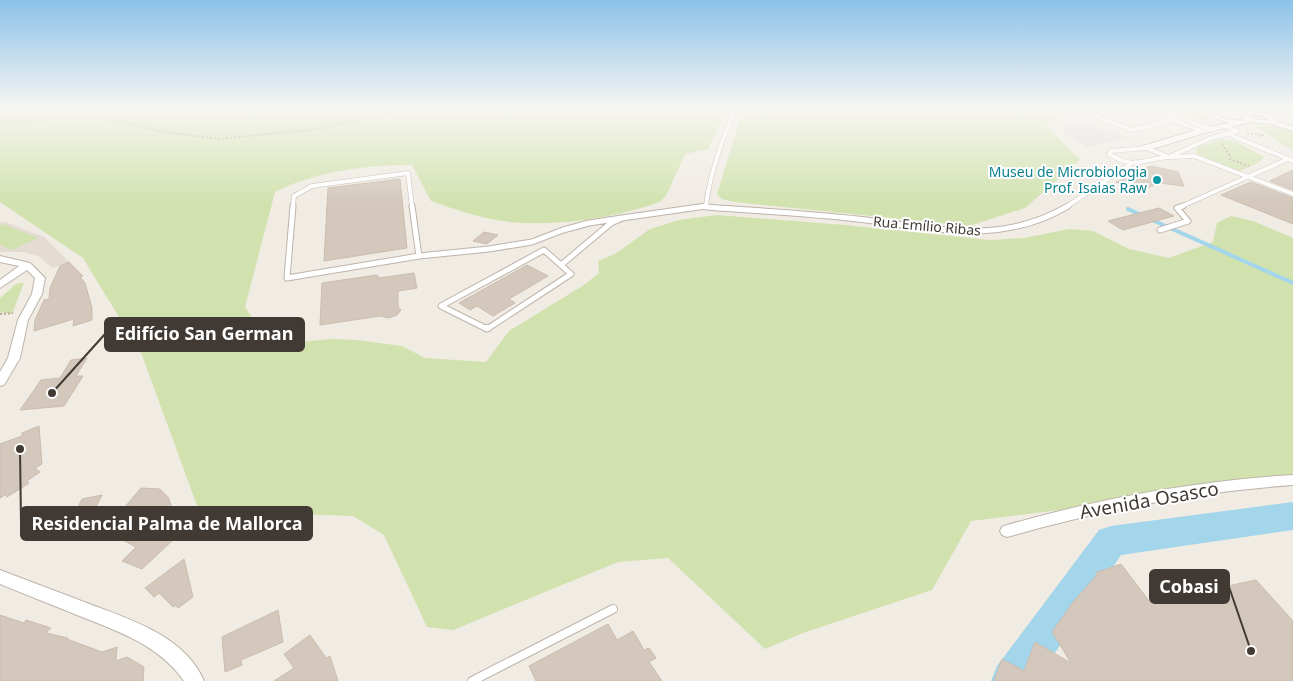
<svg xmlns="http://www.w3.org/2000/svg" width="1293" height="681" font-family="'Noto Sans',sans-serif">
	<style>
		.residential { fill: #e4dcd2 }
		.green { fill: #d1e2ae }
		.parking { fill: #e1dedb }
		.lines { fill: none; stroke-linecap: round; stroke-linejoin: round }
		.stream { stroke: #a3d6ea; stroke-width: 4 }
		.river { fill: #a3d6ea; fill-rule: evenodd }
		.building { fill: #d4c8bd; stroke: #cbbcad }
		.lane-far3-casing { stroke: #beb4aa; stroke-width: 5 }
		.lane-far2-casing { stroke: #beb4aa; stroke-width: 7 }
		.lane-far1-casing { stroke: #beb4aa; stroke-width: 8 }
		.lane-casing { stroke: #beb4aa; stroke-width: 10 }
		.street-casing { stroke: #beb4aa; stroke-width: 2 }
		.path { stroke: #bbab99; stroke-width: 2; stroke-dasharray: 2 2; stroke-linecap: butt }
		.lane-far3 { stroke: #fff; stroke-width: 4 }
		.lane-far2 { stroke: #fff; stroke-width: 5 }
		.lane-far1 { stroke: #fff; stroke-width: 6 }
		.lane { stroke: #fff; stroke-width: 8 }
		.street { fill: #fff; fill-rule: evenodd }
		.culture-dot { fill: #0f9aa8; stroke: #fff; stroke-width: 2 }
		.labels { text-anchor: middle; stroke-width: 4; stroke-linejoin: round; paint-order: stroke }
		.far-culture-label { font-size: 14px; fill: #0d838f; stroke: #fff; text-anchor: end }
		.far-street-label { font-size: 14px; fill: #413a34; stroke: #fff }
		.near-street-label { font-size: 19px; fill: #413a34; stroke: #fff }
		.leader { fill: none; stroke: #413a34; stroke-width: 2 }
		.callout-dot { fill: #413a34; stroke: #fff; stroke-width: 2 }
		.callout { fill: #413a34; stroke: #413a34; stroke-width: 2 }
		.callout-label { font-size: 18px; text-anchor: middle; font-weight: bold; fill: #fff }
	</style>
	<rect width="100%" height="100%" fill="#f0ebe3"/>
	<path class="residential" d="M 0,222 L 8,223 L 44,237 L 69,262 L 53,268 L 38,256 L 23,252 L 0,252 Z"/>
	<path class="green" d="M 0,109 L 169,109 L 169,115 L 203,109 L 728,109 L 708,149 L 685,154 L 667,194 L 660,202 C 608,220 540,230 486,218 C 468,214 449,207 431,201 L 412,165 C 366,165 317,171 275,192 L 245,307 L 256,323 L 289,343 L 331,339 L 356,340 L 402,346 L 425,358 L 486,362 L 509,331 L 584,285 L 599,273 L 598,261 L 615,254 L 650,229 L 679,220 L 717,215 L 845,225 L 990,240 L 1024,238 L 1069,229 L 1093,231 L 1129,249 L 1169,258 L 1213,242 L 1217,223 L 1231,216 L 1253,221 L 1293,238 L 1293,481 L 971,521 L 932,590 L 803,633 L 765,649 L 668,558 L 618,562 L 453,630 L 427,627 L 384,535 L 353,516 L 199,511 L 142,355 L 83,258 L 0,202 Z
		M 743,109 L 1055,109 L 1065,114 L 1045,124 L 1080,160 L 1025,208 L 969,226 L 735,202 L 722,199 L 717,194 Z
		M 1164,109 L 1189,109 L 1206,115 L 1208,120 L 1194,119 Z
		M 1263,125 L 1293,130 L 1293,149 L 1277,142 L 1273,137 L 1254,127 Z
		M 1220,139 L 1235,141 L 1264,157 L 1261,161 L 1240,171 L 1197,154 L 1196,148 Z
		M 3,224 L 38,238 L 12,250 L 0,245 L 0,226 Z
		M 22,283 L 24,283 L 12,314 L 0,312 L 0,298 L 16,284 Z"/>
	<path class="parking" d="M 1072,124 L 1088,125 L 1129,138 L 1087,147 L 1064,133 L 1063,127 Z"/>
	<g class="lines">
		<path class="stream" d="M 1128,209 L 1143,216
			M 1150,219 L 1293,283"/>
		<path class="river" d="M 1293,502 L 1293,530 L 1121,555 L 1036,681 L 991,681 L 997,666 L 1099,530 L 1111,526 Z"/>
	</g>
	<path class="building" d="M 1151,166 L 1178,172 L 1184,186 L 1159,183 L 1137,192 L 1116,182 L 1129,178 L 1124,176 Z
		M 1293,170 L 1293,190 L 1270,181 Z
		M 400,179 L 407,248 L 324,261 L 328,188 Z
		M 1251,182 L 1293,198 L 1293,224 L 1221,195 Z
		M 1159,208 L 1174,216 L 1123,230 L 1108,221 Z
		M 484,232 L 498,235 L 487,244 L 473,241 Z
		M 69,262 L 83,276 L 80,277 L 85,283 L 92,308 L 92,320 L 73,326 L 74,319 L 34,331 L 35,320 L 44,300 L 49,299 L 50,288 L 60,266 Z
		M 527,265 L 548,276 L 509,299 L 515,303 L 493,316 L 477,306 L 470,310 L 459,303 Z
		M 414,273 L 417,288 L 398,291 L 398,307 L 401,310 L 397,315 L 389,318 L 380,316 L 320,325 L 322,283 L 377,275 L 379,278 Z
		M 87,358 L 76,376 L 83,376 L 64,406 L 20,410 L 41,380 L 60,378 L 71,360 Z
		M 39,426 L 42,464 L 35,468 L 40,472 L 27,481 L 29,483 L 7,497 L 5,495 L 0,498 L 0,444 L 22,436 L 22,433 Z
		M 141,488 L 160,489 L 168,497 L 172,508 L 162,517 L 171,522 L 164,529 L 169,531 L 166,535 L 174,539 L 142,569 L 122,561 L 136,547 L 106,531 L 135,505 L 124,508 Z
		M 102,495 L 93,513 L 73,517 L 82,499 Z
		M 184,559 L 193,597 L 178,608 L 176,605 L 173,607 L 159,593 L 154,597 L 145,588 Z
		M 1121,564 L 1149,601 L 1183,595 L 1175,585 L 1218,575 L 1228,586 L 1256,580 L 1293,621 L 1293,681 L 994,681 L 1002,659 L 1024,671 L 1035,642 L 1071,663 L 1052,632 L 1073,602 L 1097,575 L 1095,573 Z
		M 278,610 L 283,642 L 241,660 L 242,665 L 225,672 L 222,637 Z
		M 0,615 L 24,623 L 26,620 L 51,628 L 46,633 L 68,638 L 67,639 L 102,652 L 117,647 L 116,661 L 127,657 L 144,667 L 143,681 L 0,681 Z
		M 608,624 L 617,640 L 633,631 L 644,650 L 649,648 L 656,658 L 649,662 L 662,681 L 536,681 L 529,666 Z
		M 310,635 L 326,658 L 330,656 L 338,681 L 274,681 L 294,668 L 284,654 Z"/>
	<g class="lines">
		<g class="lane-far3-casing">
			<path id="lane-far3" d="M 1078,109 L 1132,130 L 1152,126 L 1171,119
				M 1144,109 L 1202,131
				M 1156,109 L 1209,129
				M 1228,134 L 1293,161
				M 1146,148 L 1169,157 C 1142,159 1134,170 1109,154 L 1111,151 Z
				M 1169,157 L 1211,138 L 1237,131 L 1225,126
				M 1169,157 L 1194,156 L 1293,194
				M 293,207 L 294,196 L 312,186 L 408,173 L 412,207
				M 706,207 C 708,180 724,134 735,109
				M 1066,207 L 1131,164
				M 1180,207 L 1288,159"/>
		</g>
		<g class="lane-far2-casing">
			<path id="lane-far2" d="M 293,206 L 287,278 L 419,256
				M 412,206 L 419,256
				M 706,207 C 756,211 807,213 857,219 C 932,227 999,247 1068,206
				M 1160,230 L 1188,221 L 1177,208 L 1183,206
				M 544,250 L 571,274 L 487,329 L 441,306 Z
				M 419,256 L 489,249 L 532,242 L 563,230 L 589,223 L 622,218
				M 561,265 L 611,223 L 622,218 L 706,206"/>
		</g>
		<g class="lane-far1-casing">
			<path id="lane-far1" d="M 486,328 L 488,328"/>
		</g>
		<g class="lane-casing">
			<path id="lane" d="M 472,681 L 613,609"/>
		</g>
		<g class="street-casing">
			<path id="street" d="M 1191,109 C 1209,109 1227,123 1244,120 L 1241,117 L 1243,113 L 1252,111 L 1269,114 L 1275,117 L 1278,122 L 1293,127 L 1293,131 L 1271,124 L 1251,122 L 1204,133 L 1149,150 L 1143,150 L 1143,146 L 1199,129 L 1229,123 ZM 1249,115 L 1262,116 L 1270,120 L 1258,120 Z
				M 0,256 L 30,263 L 45,278 L 42,294 L 28,320 L 20,358 L 4,385 L 0,386 L 0,372 L 8,358 L 18,320 L 32,294 L 35,278 L 27,270 L 0,288 L 0,280 L 19,266 L 0,262 Z
				M 1293,475 L 1293,485 C 1195,492 1101,510 1007,537 L 1002,535 L 1000,531 L 1002,527 L 1007,525 C 1101,498 1195,481 1293,475 Z
				M 0,570 C 26,580 53,590 79,600 C 122,617 184,633 204,681 L 184,681 C 160,646 120,632 82,617 C 55,606 27,595 0,584 Z"/>
		</g>
		<path class="path" d="M 0,122 L 61,118 L 107,119 L 160,131 L 219,139 L 318,129 L 404,109
			M 1247,133 L 1263,135 L 1259,137
			M 1222,144 L 1231,158
			M 1229,159 L 1249,166
			M 0,314 L 13,313"/>
		<use href="#lane-far3" class="lane-far3"/>
		<use href="#lane-far2" class="lane-far2"/>
		<use href="#lane-far1" class="lane-far1"/>
		<use href="#lane" class="lane"/>
		<use href="#street" class="street"/>
	</g>
	<linearGradient id="sky" x2="0" y2="1"><stop stop-color="#8cc2e9"/><stop offset="0.53" stop-color="#f8f6f2"/><stop offset="1" stop-color="#f8f6f2" stop-opacity="0"/></linearGradient>
	<rect width="1293" height="204" fill="url(#sky)"/>
	<circle class="culture-dot" cx="1157" cy="180" r="5"/>
	<g class="labels">
		<g class="far-culture-label">
			<text x="1147" y="177">Museu de Microbiologia<tspan x="1147" dy="16">Prof. Isaias Raw</tspan></text>
		</g>
		<g class="far-street-label">
			<text transform="translate(927 226) rotate(5)" y="5">Rua Emílio Ribas</text>
		</g>
		<g class="near-street-label">
			<text transform="translate(1149 500) rotate(-10)" y="7">Avenida Osasco</text>
		</g>
	</g>
	<path class="leader" d="M52 393L105 334M20 449L21 523M1251 651L1229 587"/>
	<g class="callout-dot">
		<circle cx="52" cy="393" r="5"/>
		<circle cx="20" cy="449" r="5"/>
		<circle cx="1251" cy="651" r="5"/>
	</g>
	<g class="callout">
		<rect x="105" y="318" width="199" height="33" rx="5"/>
		<rect x="21" y="507" width="291" height="33" rx="5"/>
		<rect x="1150" y="570" width="79" height="33" rx="5"/>
	</g>
	<g class="callout-label">
		<text x="204" y="340">Edifício San German</text>
		<text x="167" y="530">Residencial Palma de Mallorca</text>
		<text x="1189" y="593">Cobasi</text>
	</g>
</svg>
